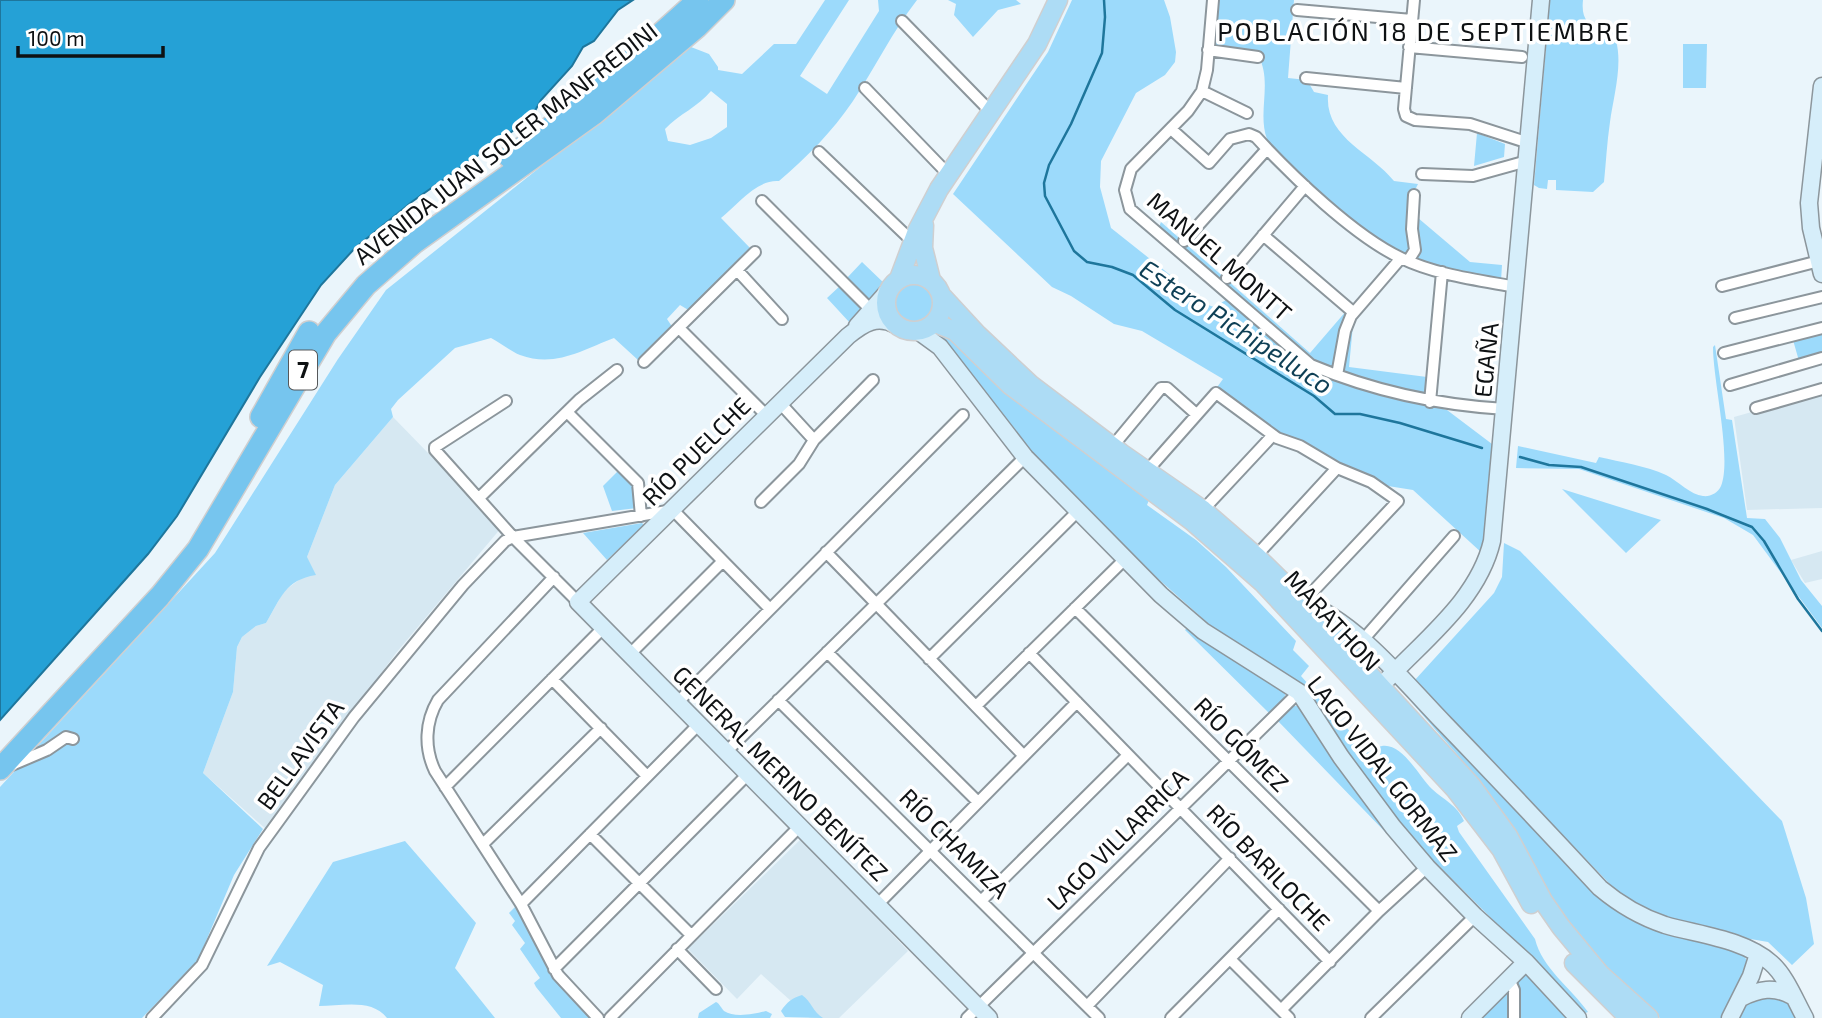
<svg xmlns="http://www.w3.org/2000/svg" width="1822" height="1018" font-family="'Exo 2',sans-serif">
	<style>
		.built { fill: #d6e8f2 }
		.green { fill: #9cdafb; fill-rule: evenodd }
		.water { fill: #25a1d6; stroke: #1e769c; stroke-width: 2 }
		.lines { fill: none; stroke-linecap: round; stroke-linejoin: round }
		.stream { stroke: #1e769c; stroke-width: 2.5 }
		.street-casing { stroke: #8c969c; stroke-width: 14 }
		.secondary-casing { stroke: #8c969c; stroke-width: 19 }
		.primary-casing { stroke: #cfcfd0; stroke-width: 21 }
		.highway-casing { stroke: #cfcfd0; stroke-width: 24 }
		.street { stroke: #fff; stroke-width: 10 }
		.secondary { stroke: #d6eefa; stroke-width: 16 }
		.primary { stroke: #addcf5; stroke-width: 18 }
		.highway { stroke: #76c5ee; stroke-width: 21 }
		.labels { text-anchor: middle; stroke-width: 7; stroke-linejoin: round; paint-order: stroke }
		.shield { fill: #fff; stroke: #56585a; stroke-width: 2 }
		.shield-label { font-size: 23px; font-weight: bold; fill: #0e1113 }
		.street-label { font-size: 24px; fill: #0e1113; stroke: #fff }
		.neighbourhood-label { font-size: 26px; letter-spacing: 2px; fill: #0e1113; stroke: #fff }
		.water-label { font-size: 26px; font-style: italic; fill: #0e3f55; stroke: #fff }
	</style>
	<rect width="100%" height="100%" fill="#eaf5fb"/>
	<path class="built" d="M 1822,392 L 1822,508 L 1747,510 L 1734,417 Z
		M 393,417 L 501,528 L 396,653 L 267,830 L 203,773 L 233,692 L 237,647 L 242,637 L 256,626 L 266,623 L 284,591 L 303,577 L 307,557 L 335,485 Z
		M 1822,551 L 1822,579 L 1805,583 L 1791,560 Z
		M 802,838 L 908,951 L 839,1018 L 810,1018 L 761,974 L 737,999 L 688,949 Z"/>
	<path class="green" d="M 825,0 L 849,0 L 800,76 L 827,94 L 879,11 L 878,0 L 917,0 C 892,32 875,68 853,101 C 832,132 807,157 779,181 C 757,179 737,205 721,218 L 752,250 L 690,311 L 680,305 L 667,319 L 673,328 L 638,360 L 614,338 C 582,350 555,368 520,355 C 510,351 501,343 491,338 L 455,348 L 398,400 L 391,409 L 393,417 L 335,485 L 307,557 L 316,575 C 285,580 281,598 266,623 L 256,626 L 242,637 L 237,647 L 233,692 L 203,773 L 263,829 L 234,875 L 198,960 L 142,1018 L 0,1018 L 0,787 L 215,553 L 338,359 L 386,290 L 691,47 L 709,54 L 718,67 L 718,70 L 742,74 L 774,44 L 796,44 ZM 711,91 L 727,104 L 727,127 L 711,138 L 690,145 L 668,141 L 665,129 C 679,114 698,107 711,91 Z
		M 948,0 L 1016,0 L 1021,4 L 998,10 L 973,37 L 954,15 L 956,4 Z
		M 1072,0 L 1164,0 L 1170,17 L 1176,52 L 1175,62 L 1165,75 L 1136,93 L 1101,161 L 1100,187 L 1111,228 L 1208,305 L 1214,307 L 1226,300 L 1309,370 L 1321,377 L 1447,410 L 1492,444 L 1488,516 L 1482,553 L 1413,490 L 1388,486 L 1371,481 L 1278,435 L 1215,390 L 1223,379 L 1142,331 L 1114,324 L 1071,296 L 1052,287 L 953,194 L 1048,52 Z
		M 1218,0 L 1294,0 L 1288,78 L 1307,80 L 1314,92 L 1328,95 C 1325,138 1371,152 1394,181 L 1418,184 L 1413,194 L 1411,212 L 1470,262 L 1502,265 L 1501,281 C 1468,274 1432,270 1402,254 C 1367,236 1337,208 1308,182 C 1297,172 1272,153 1267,139 C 1257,112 1273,82 1258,55 L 1213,46 Z
		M 1550,0 L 1583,0 C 1579,37 1610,20 1616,41 C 1623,65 1613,99 1610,122 C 1607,142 1606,162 1604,182 L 1593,192 L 1556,190 L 1556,180 L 1548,180 L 1547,189 L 1539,188 L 1534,185 Z
		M 1683,44 L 1707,44 L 1706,88 L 1683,88 Z
		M 1477,133 L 1505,144 L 1504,157 L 1474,166 Z
		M 1161,222 L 1310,353 L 1347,310 L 1333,367 L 1329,368 L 1311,359 L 1159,227 Z
		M 862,262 L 886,285 L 873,299 L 867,299 L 846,279 Z
		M893 303a21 21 0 1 1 42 0a21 21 0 1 1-42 0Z
		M 841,285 L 860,308 L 859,314 L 850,323 L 827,298 Z
		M 1353,325 L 1349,367 L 1427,377 L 1426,395 L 1343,373 L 1348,335 Z
		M 1822,332 L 1822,354 L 1799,361 L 1793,340 Z
		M 941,333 L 948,333 L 1141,490 L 1149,500 L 1147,505 L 1196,540 L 1226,567 L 1296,641 L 1293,650 L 1309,666 L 1301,676 C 1324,702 1346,727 1369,753 C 1396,728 1416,774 1432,789 C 1444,800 1457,805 1464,821 L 1457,826 L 1459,832 L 1535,939 C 1542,968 1571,988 1588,1012 L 1583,1014 L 1560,987 L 1414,841 L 1367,785 L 1304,685 L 1261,660 L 1210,625 L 1146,568 L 1034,457 L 943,342 Z
		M 1715,345 L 1726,419 L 1732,420 L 1747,518 L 1765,519 L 1780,538 L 1801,580 L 1822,606 L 1822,628 L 1753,535 L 1724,518 L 1579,469 L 1516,468 L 1518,446 L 1596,463 L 1599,457 C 1621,462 1646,466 1666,475 C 1678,481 1691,495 1703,496 C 1710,497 1718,493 1721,486 C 1732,459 1713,381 1713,347 Z
		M 619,470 L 633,483 L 637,508 L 612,511 L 603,486 Z
		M 1562,489 L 1661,520 L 1626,553 Z
		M 642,523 L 644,525 L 607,560 L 583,533 Z
		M 1504,543 L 1520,551 L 1782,821 L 1806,898 L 1814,944 L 1792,965 L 1768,942 L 1704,931 L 1629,904 L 1414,681 L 1494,593 L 1502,577 Z
		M 1189,626 L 1286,692 L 1284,698 L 1269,713 L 1185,630 Z
		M 1407,697 L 1598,896 L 1741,952 L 1746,959 L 1748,970 L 1724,1018 L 1660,1018 L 1648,1009 L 1581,943 L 1460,758 Z
		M 1294,706 L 1302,706 L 1420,868 L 1277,720 Z
		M 405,841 L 476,923 L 455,968 L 495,1018 L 387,1018 C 372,998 341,1006 319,1006 L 323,985 L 280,962 L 267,966 L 333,862 Z
		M 517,905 L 540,949 L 595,1018 L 561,1018 L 536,987 L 534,983 L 540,978 L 520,949 L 525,943 L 512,925 L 515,921 L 509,913 Z
		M 1526,962 L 1548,998 L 1572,1018 L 1474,1018 Z
		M 1764,993 L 1790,1002 L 1799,1018 L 1735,1018 L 1741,1007 Z
		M 802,995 C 811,1001 813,1012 823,1018 L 785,1017 L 781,1011 C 787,1002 792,998 802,995 Z
		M 716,1002 C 720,1004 721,1008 724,1011 C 734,1018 755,1014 766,1011 L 772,1014 L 770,1018 L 698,1018 L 699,1013 Z"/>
	<path class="water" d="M 0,0 L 633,0 L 618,10 L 594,41 L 583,47 L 572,66 L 541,100 L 531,118 L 413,201 L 355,248 L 321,285 L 260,377 L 177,516 L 148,554 L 0,720 Z"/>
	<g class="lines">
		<path class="stream" d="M 1104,0 L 1105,17 L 1102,53 L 1071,124 L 1049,165 L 1044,183 L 1045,196 L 1074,251 L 1087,262 L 1112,267 L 1133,275 L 1175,310 L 1314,396 L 1335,414 L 1360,414 L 1400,423 L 1482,448
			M 1520,457 L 1549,465 L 1581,467 L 1707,509 L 1752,527 L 1764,541 L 1798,599 L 1822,631"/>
		<g class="street-casing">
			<path id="street" d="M 1213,0 L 1207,70 L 1202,91 L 1188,111 L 1131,169 L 1125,190 L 1130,209 L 1311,365 C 1373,391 1438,405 1505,409
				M 1414,0 L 1404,109 L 1406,116 L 1415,120 L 1470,124 L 1529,143
				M 1297,10 L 1412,20
				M 902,21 L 991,112
				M 1409,47 L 1522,57
				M 1208,50 L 1258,57
				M 1306,78 L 1406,88
				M 865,88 L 948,174
				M 1202,91 L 1247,113
				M 1171,129 L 1209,163 L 1230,139 L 1249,134 L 1256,137 C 1291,175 1354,236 1401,258 C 1436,275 1478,280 1516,287
				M 819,152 L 913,242
				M 1422,174 L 1473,176 L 1527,161
				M 762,201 L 870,309
				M 1263,235 L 1353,312
				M 1184,241 L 1267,149
				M 1408,261 L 1415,250 L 1412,229 L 1414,195
				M 737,270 L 782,319
				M 1227,278 L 1305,186
				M 1722,286 L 1819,261
				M 1735,318 L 1822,297
				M 679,328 L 768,417
				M 1724,353 L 1822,328
				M 644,362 L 755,252
				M 1337,375 L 1345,331 L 1351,316 L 1401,258
				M 1730,385 L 1822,358
				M 506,401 L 435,447 L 435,450 L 513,537 L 578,602
				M 1430,402 L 1442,272
				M 781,404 L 814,440 L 873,380
				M 1756,408 L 1822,389
				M 567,412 L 638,483 L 641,516
				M 1112,447 L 1161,388 L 1167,388 L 1195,413
				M 1147,471 L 1216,393 L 1277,438 L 1300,446 L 1337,468 L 1371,482 L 1398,501 L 1303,602
				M 479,498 L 579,400 L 617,370
				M 761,502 L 799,464 L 814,440
				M 1203,510 L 1273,435
				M 826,552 L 1024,756
				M 1256,556 L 1337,468
				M 554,577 L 438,700 C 425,722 424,748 435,771 L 521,904 L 558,975 L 598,1018
				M 1075,608 L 1379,911
				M 1362,641 L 1454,536
				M 827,652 L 978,802
				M 1029,653 L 1330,962
				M 630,654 L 723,561
				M 929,659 L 1078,511
				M 552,679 L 647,776
				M 778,700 L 1099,1018
				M 678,702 L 963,415
				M 976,706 L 1125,559
				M 726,752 L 1025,457
				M 7,767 L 47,750 L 66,737 L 73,739
				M 445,787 L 604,627
				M 590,834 L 691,935
				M 483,844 L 601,728
				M 981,901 L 1128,755
				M 521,904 L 699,724
				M 877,905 L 1077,702
				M 677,949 L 716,989
				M 1230,959 L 1289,1018
				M 554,969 L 748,774
				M 1509,979 L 1514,990 L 1514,1018
				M 1087,1006 L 1230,858
				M 1281,1010 L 1379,911 L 1427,867
				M 152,1018 L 202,965 L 259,848 L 354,717 L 463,585 L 505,541 L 513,537 L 673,510 L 770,609
				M 610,1018 L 800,826
				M 967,1018 L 1299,692
				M 1171,1018 L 1279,909
				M 1371,1018 L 1475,916"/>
		</g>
		<g class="secondary-casing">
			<path id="secondary" d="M 1822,86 L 1809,203 L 1811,228 L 1822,274
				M 896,325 C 877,315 864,323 848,336 L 578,602 L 989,1018
				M 857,326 L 889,290
				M 918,331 L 940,347 L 1025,457 L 1161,595 L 1203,631 L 1299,692 L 1341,757 L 1393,827 L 1427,867 L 1475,916 L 1526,962 L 1578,1018
				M 1303,602 C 1355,620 1407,685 1445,724 C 1497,778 1549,833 1600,888 C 1619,904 1641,917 1665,925 C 1699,935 1744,939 1771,963 C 1786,976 1795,1000 1805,1018
				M 1382,685 C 1422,641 1478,601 1492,541 L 1541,0
				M 1741,998 C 1759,989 1774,986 1792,996
				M 1470,1018 L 1526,962
				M 1730,1018 L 1751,976 L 1758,954"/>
		</g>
		<g class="primary-casing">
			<path id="primary" d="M 924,225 L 923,248 L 931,280
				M886 303a28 28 0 1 1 56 0a28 28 0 1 1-56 0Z
				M 899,279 L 917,231 L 939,189 L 1037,44 L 1058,0
				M 942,296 L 978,335 L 1031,385 L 1121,453 L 1203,510 L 1256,556 L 1303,602 L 1471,785 L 1508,836 L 1543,901 L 1561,927 L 1600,974 L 1649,1018
				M 935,323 L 955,331 L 1010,385 L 1192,521 L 1263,583 L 1455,789 L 1501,849 L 1531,904
				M 1574,963 L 1629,1018"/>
		</g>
		<g class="highway-casing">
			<path id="highway" d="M 509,157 L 586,101 L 698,0
				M 261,417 L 309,332
				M 0,769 L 160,596 L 198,549 L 326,333 L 366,285 L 414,243 L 594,114 L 697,27 L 724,0"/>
		</g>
		<use href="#street" class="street"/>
		<use href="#secondary" class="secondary"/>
		<use href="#primary" class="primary"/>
		<use href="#highway" class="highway"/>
	</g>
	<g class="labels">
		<rect class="shield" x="289" y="350.5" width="28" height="39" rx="5"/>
		<g class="shield-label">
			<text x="303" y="378">7</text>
		</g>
		<g class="street-label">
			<text transform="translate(506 144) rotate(-38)" y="8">AVENIDA JUAN SOLER MANFREDINI</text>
			<text transform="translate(1219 257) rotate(41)" y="8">MANUEL MONTT</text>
			<text transform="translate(1487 360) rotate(-84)" y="8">EGAÑA</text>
			<text transform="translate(697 452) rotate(-45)" y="8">RÍO PUELCHE</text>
			<text transform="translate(1332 621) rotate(47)" y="8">MARATHON</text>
			<text transform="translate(1241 745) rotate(45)" y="8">RÍO GÓMEZ</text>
			<text transform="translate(301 755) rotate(-54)" y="8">BELLAVISTA</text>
			<text transform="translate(1382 769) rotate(52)" y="8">LAGO VIDAL GORMAZ</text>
			<text transform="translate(780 774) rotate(45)" y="8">GENERAL MERINO BENÍTEZ</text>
			<text transform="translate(1118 840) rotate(-45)" y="8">LAGO VILLARRICA</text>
			<text transform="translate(954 844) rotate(45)" y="8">RÍO CHAMIZA</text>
			<text transform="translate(1268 868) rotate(46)" y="8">RÍO BARILOCHE</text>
		</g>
		<g class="neighbourhood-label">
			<text x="1424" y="41">POBLACIÓN 18 DE SEPTIEMBRE</text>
		</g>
		<g class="water-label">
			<text transform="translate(1236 327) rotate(33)" y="9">Estero Pichipelluco</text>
		</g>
	</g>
	<path d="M18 46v10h145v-10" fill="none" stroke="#0e1113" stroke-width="3.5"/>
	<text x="28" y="46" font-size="21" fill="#0e1113" stroke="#ffffff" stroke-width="5" paint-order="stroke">100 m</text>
</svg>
